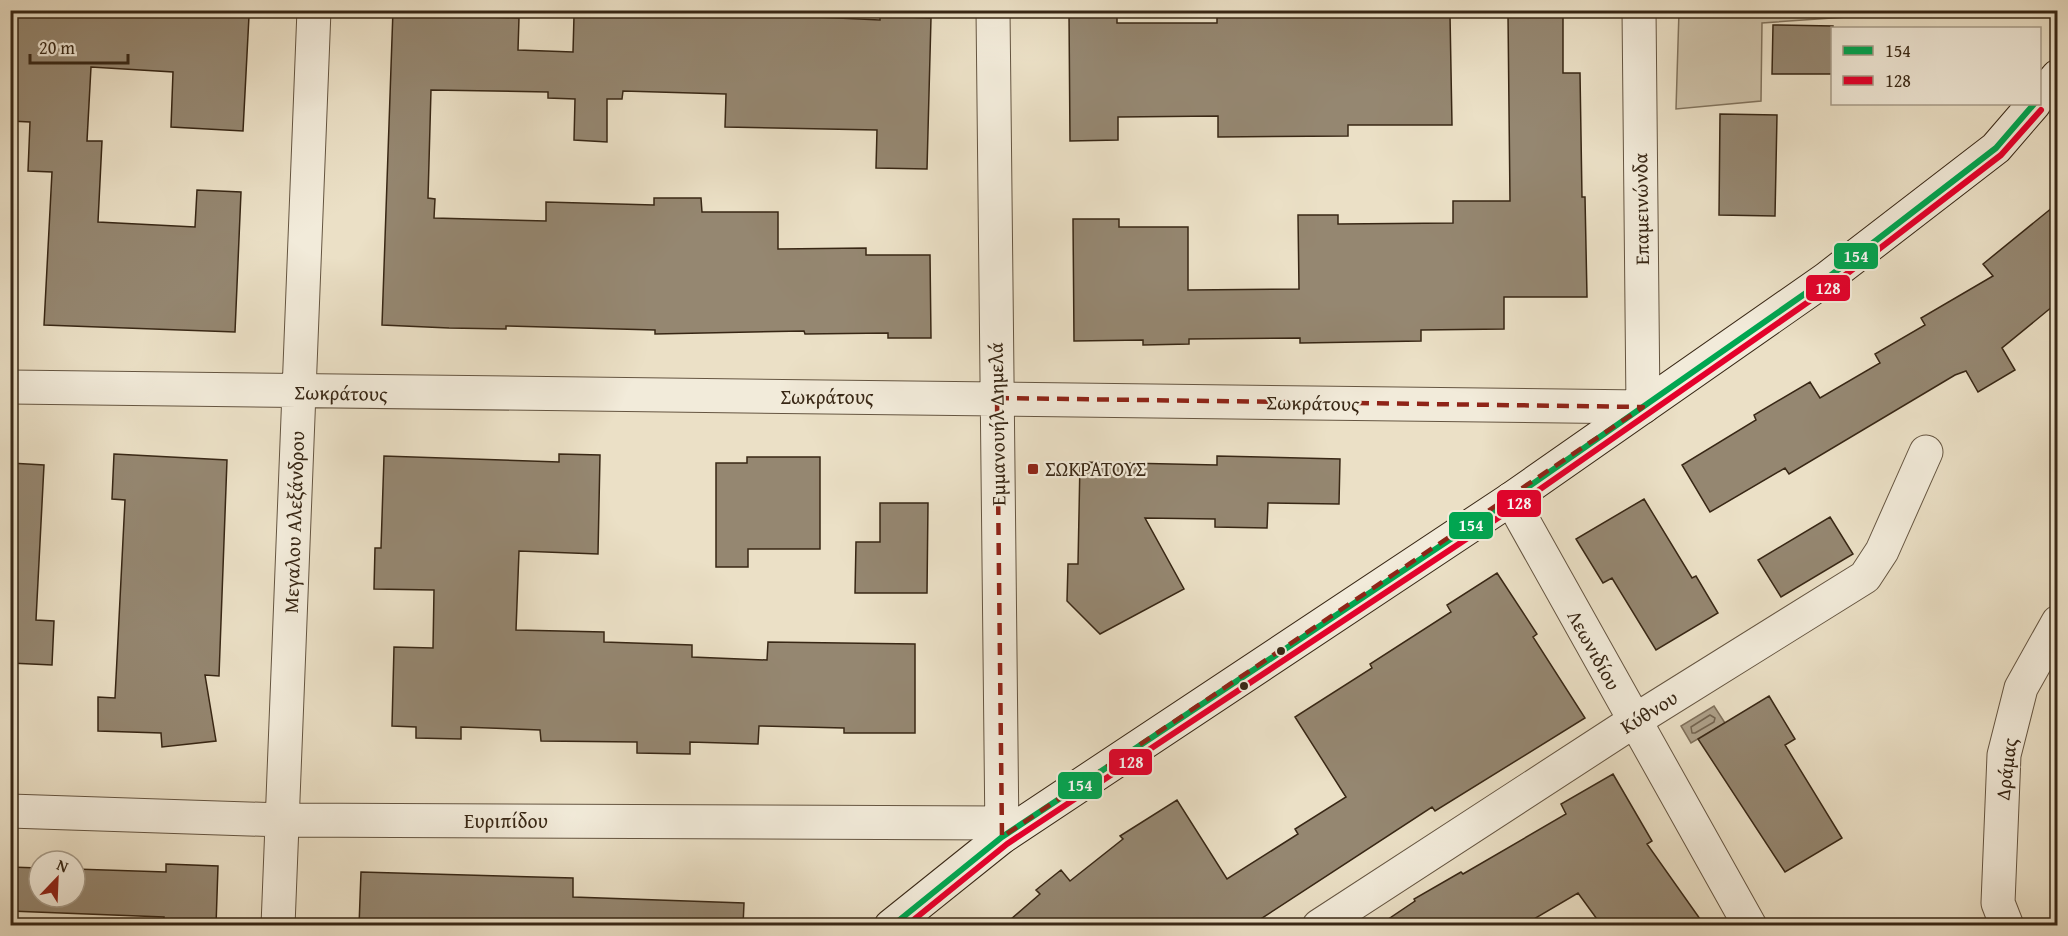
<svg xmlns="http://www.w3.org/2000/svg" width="2068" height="936" font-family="'Gentium Book Plus',serif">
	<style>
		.green { fill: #cdc1a8; stroke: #82745e; stroke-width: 1.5 }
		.water { fill: #aea18a; stroke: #7f705b; stroke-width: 1.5 }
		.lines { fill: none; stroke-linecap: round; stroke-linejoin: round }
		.shore { stroke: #736450; stroke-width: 1.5 }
		.building { fill: #958771; stroke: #382715; stroke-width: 1.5 }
		.street-casing { stroke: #655541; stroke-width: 35 }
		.secondary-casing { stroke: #382715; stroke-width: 35 }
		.street { stroke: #f2ebda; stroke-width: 33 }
		.secondary { stroke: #f2ebda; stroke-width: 33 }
		.bus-1-casing { stroke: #f2ebda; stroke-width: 10 }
		.bus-2-casing { stroke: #f2ebda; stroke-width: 10 }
		.bus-1 { stroke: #00a651; stroke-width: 6 }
		.bus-2 { stroke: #e4002b; stroke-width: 6 }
		.marked { fill: none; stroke: #8f2418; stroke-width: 4.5; stroke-dasharray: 12 8; stroke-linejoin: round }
		.poi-dot { fill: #8f2418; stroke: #f2ebda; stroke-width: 2 }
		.bus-dot { fill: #382715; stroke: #f2ebda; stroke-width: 2 }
		.labels { text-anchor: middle; stroke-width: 4.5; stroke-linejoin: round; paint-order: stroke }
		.street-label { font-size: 20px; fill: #382715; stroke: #f2ebda }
		.poi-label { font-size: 20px; fill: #382715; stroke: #f2ebda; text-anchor: start }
		.line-badge { stroke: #f2ebda; stroke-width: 2 }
		.badge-label { font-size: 16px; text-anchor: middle; font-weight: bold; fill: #fff }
	</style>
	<rect width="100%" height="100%" fill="#ebe0c6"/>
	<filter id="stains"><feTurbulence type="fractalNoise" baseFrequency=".00333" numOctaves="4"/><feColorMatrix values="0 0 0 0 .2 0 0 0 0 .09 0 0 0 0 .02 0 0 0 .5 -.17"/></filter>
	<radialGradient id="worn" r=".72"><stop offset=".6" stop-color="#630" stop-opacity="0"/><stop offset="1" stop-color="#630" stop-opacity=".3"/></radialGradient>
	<path class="green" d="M 1679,11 L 1875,10 L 1875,15 L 1762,23 L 1761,101 L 1676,109 Z"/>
	<path class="water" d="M 1714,706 L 1725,723 L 1691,743 L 1681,726 Z"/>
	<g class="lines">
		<path class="shore" d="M 1710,715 L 1715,718 L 1714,722 L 1695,733 L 1692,733 L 1691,727 Z"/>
	</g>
	<path class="building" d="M 10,10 L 141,14 L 141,10 L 149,10 L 249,16 L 243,131 L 171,127 L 173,72 L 91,67 L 87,141 L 102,141 L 98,222 L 195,227 L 197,190 L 241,192 L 235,332 L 44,325 L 52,172 L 28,171 L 30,122 L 10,121 Z
		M 393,10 L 433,10 L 432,15 L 519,18 L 518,50 L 573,52 L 574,16 L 650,17 L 650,14 L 728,17 L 728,13 L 880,20 L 880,16 L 931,18 L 927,169 L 876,168 L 877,130 L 725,127 L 726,94 L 623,91 L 622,99 L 607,99 L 607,142 L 574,140 L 575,99 L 548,98 L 548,92 L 431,90 L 428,198 L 435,199 L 434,218 L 546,221 L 546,202 L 654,205 L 654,198 L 701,198 L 702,212 L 778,212 L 778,249 L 866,248 L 866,255 L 930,255 L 931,338 L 888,338 L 888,333 L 805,334 L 804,331 L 655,334 L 655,330 L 506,326 L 506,329 L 449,328 L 382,325 Z
		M 1069,13 L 1117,13 L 1117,23 L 1217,23 L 1217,15 L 1450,15 L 1452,125 L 1348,125 L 1348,136 L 1218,137 L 1218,116 L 1118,117 L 1118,140 L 1070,141 Z
		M 1563,14 L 1563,73 L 1580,73 L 1582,197 L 1585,197 L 1587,297 L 1504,297 L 1504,329 L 1421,330 L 1421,341 L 1300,343 L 1300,338 L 1189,339 L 1189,344 L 1143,345 L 1143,340 L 1074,341 L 1073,219 L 1119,219 L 1119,227 L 1188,227 L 1188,290 L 1299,289 L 1298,215 L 1338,215 L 1338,224 L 1453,223 L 1453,201 L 1510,201 L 1508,15 Z
		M 1773,25 L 1833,26 L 1833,74 L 1772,74 Z
		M 1720,114 L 1777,115 L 1775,216 L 1719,215 Z
		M 2058,203 L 2058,302 L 2002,348 L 2015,370 L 1978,392 L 1966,371 L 1955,375 L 1789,474 L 1785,468 L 1710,512 L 1682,465 L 1756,420 L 1754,415 L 1810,382 L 1820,398 L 1880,363 L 1875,354 L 1925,325 L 1921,318 L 1993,276 L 1983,264 Z
		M 114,454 L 227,460 L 219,676 L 205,675 L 216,741 L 162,747 L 161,733 L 98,731 L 98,697 L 115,698 L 125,500 L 112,499 Z
		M 559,454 L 600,455 L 598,554 L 519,551 L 516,630 L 604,632 L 604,642 L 692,645 L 692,657 L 767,660 L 768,642 L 915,644 L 915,733 L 844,733 L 844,728 L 759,726 L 758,744 L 690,742 L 690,754 L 637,753 L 637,742 L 541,741 L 540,730 L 461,727 L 461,739 L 416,738 L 416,727 L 392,726 L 394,647 L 433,648 L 434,590 L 374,589 L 375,548 L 381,548 L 384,456 L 559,462 Z
		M 1217,456 L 1340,459 L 1339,504 L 1268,503 L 1267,528 L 1215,527 L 1215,519 L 1145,518 L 1184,589 L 1100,634 L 1067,601 L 1068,564 L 1078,564 L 1080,462 L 1217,465 Z
		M 747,457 L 820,457 L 820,549 L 748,549 L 748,567 L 716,567 L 716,463 L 747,463 Z
		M 10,463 L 44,465 L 36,620 L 54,621 L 52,665 L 10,663 Z
		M 1644,499 L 1692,578 L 1696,576 L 1718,613 L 1656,650 L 1612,578 L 1603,583 L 1576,539 Z
		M 880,503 L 928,503 L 927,593 L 855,593 L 856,542 L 880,542 Z
		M 1830,517 L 1853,554 L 1781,597 L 1758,560 Z
		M 1497,573 L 1537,634 L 1533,637 L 1585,718 L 1435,811 L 1432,807 L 1250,926 L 1003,926 L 1040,894 L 1036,890 L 1061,870 L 1070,881 L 1123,839 L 1120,836 L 1177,800 L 1227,879 L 1298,834 L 1295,829 L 1346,797 L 1295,717 L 1372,668 L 1370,664 L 1451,612 L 1447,605 Z
		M 1769,696 L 1795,739 L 1785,745 L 1842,838 L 1785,872 L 1698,739 Z
		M 1613,774 L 1652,841 L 1647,844 L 1705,926 L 1602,926 L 1578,893 L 1522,926 L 1378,926 L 1415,901 L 1414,899 L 1461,872 L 1463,874 L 1566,814 L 1561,804 Z
		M 166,864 L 218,866 L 216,926 L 163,926 L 164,917 L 10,911 L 10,867 L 39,868 L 39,897 L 75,897 L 75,869 L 166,872 Z
		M 361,872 L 573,878 L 573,897 L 744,903 L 743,926 L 359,926 Z"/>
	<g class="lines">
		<g class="street-casing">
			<path id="street" d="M 993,10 L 1002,837
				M 10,387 L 1643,407 L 1639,10
				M 1511,499 L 1750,926
				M 10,811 L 282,820 L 1001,823
				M 278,926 L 314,10
				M 1319,926 L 1634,721 L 1865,577 L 1882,551 L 1926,452
				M 2007,926 L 1998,903 L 2004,755 L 2021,688 L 2058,622"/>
		</g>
		<g class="secondary-casing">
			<path id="secondary" d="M 2040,97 L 2058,76
				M 891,926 L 1002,837 L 1511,499 L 1826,279 L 1996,148 L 2034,104"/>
		</g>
		<use href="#street" class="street"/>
		<use href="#secondary" class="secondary"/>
		<g class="bus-1-casing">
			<path id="bus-1" d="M 892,926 L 1002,837 L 1511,499 L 1826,279 L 1996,148 L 2034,104"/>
		</g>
		<g class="bus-2-casing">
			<path id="bus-2" d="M 906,926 L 1007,844 L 1516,506 L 1831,286 L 2001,155 L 2041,110"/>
		</g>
		<use href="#bus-1" class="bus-1"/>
		<use href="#bus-2" class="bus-2"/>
	</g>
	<path class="marked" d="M 997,398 L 1643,407 L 1002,837 Z"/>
	<rect class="poi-dot" x="1027" y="463" width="12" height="12" rx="3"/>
	<g class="bus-dot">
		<circle cx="1281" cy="651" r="5"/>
		<circle cx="1244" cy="686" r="5"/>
	</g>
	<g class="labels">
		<g class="street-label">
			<text transform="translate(1641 209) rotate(-91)" y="7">Επαμεινώνδα</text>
			<text transform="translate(341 393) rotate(1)" y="7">Σωκράτους</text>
			<text x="827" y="404">Σωκράτους</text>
			<text transform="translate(1313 403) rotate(1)" y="7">Σωκράτους</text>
			<text transform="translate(997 424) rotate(-91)" y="7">Εμμανουήλ Δημελά</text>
			<text transform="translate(294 522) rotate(-88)" y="7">Μεγαλου Αλεξάνδρου</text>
			<text transform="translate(1594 650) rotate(61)" y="7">Λεωνιδίου</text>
			<text transform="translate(1649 712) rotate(-32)" y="7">Κύθνου</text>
			<text transform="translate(2006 769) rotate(-83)" y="7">Δράμας</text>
			<text x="506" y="828">Ευριπίδου</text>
		</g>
		<g class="poi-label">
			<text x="1045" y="476">ΣΩΚΡΑΤΟΥΣ</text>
		</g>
	</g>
	<g class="line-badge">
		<rect x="1833" y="242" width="46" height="28" rx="6" fill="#00a651"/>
		<rect x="1805" y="274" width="46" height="28" rx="6" fill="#e4002b"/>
		<rect x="1496" y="489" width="46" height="29" rx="6" fill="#e4002b"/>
		<rect x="1448" y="511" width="46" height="29" rx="6" fill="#00a651"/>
		<rect x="1108" y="748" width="45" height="28" rx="6" fill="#e4002b"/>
		<rect x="1057" y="771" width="46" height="29" rx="6" fill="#00a651"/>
	</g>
	<g class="badge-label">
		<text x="1856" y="262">154</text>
		<text x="1828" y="294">128</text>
		<text x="1519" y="509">128</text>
		<text x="1471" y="531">154</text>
		<text x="1131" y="768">128</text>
		<text x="1080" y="791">154</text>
	</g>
	<rect width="2068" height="936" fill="none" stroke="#ebe0c6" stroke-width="36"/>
	<rect x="12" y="12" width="2044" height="912" fill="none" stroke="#382715" stroke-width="3"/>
	<rect x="18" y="18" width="2032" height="900" fill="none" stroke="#382715" stroke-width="1.5"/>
	<rect x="1831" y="27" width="210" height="78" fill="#f2ebda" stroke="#a89d8b" stroke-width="1.5"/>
	<rect x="1843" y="46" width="30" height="9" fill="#00a651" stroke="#a89d8b" stroke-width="1.5"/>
	<text x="1885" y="57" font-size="18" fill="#382715">154</text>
	<rect x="1843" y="76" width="30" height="9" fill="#e4002b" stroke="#a89d8b" stroke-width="1.5"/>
	<text x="1885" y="87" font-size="18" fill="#382715">128</text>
	<g transform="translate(57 879) rotate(23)"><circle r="28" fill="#f2ebda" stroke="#a89d8b" stroke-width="1.5"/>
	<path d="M0-4.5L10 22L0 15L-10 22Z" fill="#8f2418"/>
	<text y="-9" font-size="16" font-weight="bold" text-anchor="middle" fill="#382715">N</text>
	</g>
	<path d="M30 54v9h98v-9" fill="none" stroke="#382715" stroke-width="3"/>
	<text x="39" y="54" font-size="18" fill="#382715" stroke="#f2ebda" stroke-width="4.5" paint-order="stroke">20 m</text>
	<rect width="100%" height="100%" filter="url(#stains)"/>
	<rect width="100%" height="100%" fill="url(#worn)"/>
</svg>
